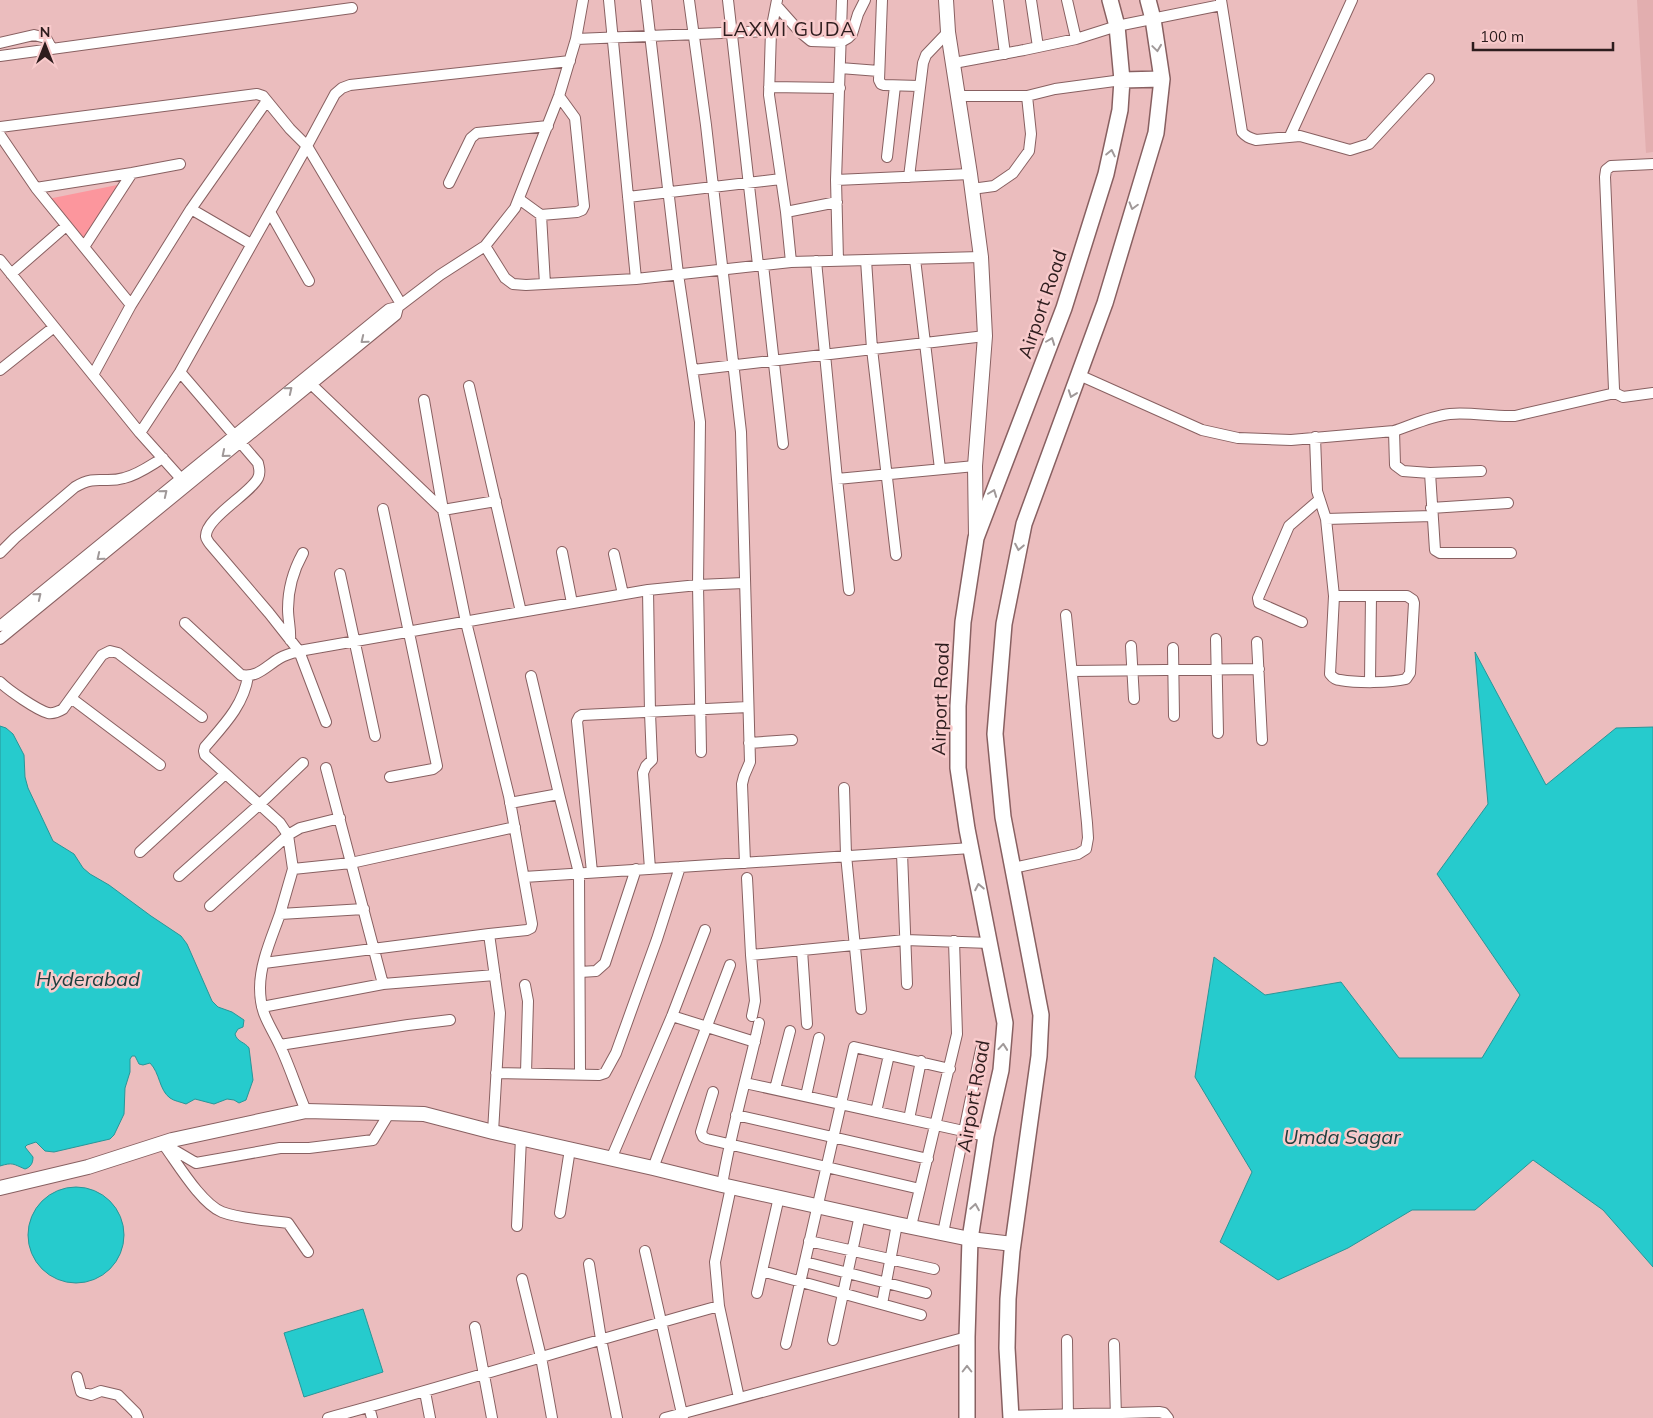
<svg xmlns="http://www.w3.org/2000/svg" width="1653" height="1418" font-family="Mulish,sans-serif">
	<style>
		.built { fill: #e2aeaf }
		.green { fill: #fc969d }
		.water { fill: #26cbcd; stroke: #289698 }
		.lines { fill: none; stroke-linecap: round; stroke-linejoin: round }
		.minor-casing { stroke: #886061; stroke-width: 12 }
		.tertiary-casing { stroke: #886061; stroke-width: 16 }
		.secondary-casing { stroke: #886061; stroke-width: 18 }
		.minor { stroke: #fff; stroke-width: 10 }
		.tertiary { stroke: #fff; stroke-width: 14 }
		.secondary { stroke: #fff; stroke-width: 15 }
		.oneway { stroke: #a09999 }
		.labels { text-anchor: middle; stroke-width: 5; stroke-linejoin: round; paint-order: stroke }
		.street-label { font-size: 19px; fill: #2d1c1d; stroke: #f8cacb }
		.neighbourhood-label { font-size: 20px; letter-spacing: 1px; fill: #2d1c1d; stroke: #f8cacb }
		.water-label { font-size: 20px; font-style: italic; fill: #1e3d3d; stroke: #f8cacb }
	</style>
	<rect width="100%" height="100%" fill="#ebbdbe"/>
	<path class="built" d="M 1637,0 L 1653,0 L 1653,152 L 1646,153 Z"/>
	<path class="green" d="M 127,183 L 84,246 L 48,199 Z"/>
	<path class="water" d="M 1475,652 L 1546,785 L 1616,728 L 1653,727 L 1653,1267 L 1603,1210 L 1533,1160 L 1475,1210 L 1412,1210 L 1348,1248 L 1278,1280 L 1220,1242 L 1252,1172 L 1195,1077 L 1214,957 L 1265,995 L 1341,982 L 1399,1058 L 1482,1058 L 1520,995 L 1437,874 L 1488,804 Z
		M 0,726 L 6,728 L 13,734 L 24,755 L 25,777 L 28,788 L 53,841 L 74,854 L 83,868 L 90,874 L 109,885 L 151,916 L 181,936 L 187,944 L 212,1001 L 218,1007 L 232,1012 L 244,1020 L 243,1027 L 238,1029 L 235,1034 C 237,1042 245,1042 249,1048 L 253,1080 L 246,1100 L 239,1103 L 234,1100 L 227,1099 L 214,1104 L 195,1099 L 186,1104 C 181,1102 174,1101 170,1098 C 159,1090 160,1073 150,1063 L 143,1065 L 139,1064 L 135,1056 L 132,1056 L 130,1059 L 130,1072 L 125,1088 L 124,1114 L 114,1135 L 110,1139 L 54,1152 L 45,1151 L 36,1142 L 27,1145 L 25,1147 L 33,1157 C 33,1163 31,1167 25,1169 C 13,1164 13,1162 0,1166 Z
		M28 1235a48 48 0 1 1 96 0a48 48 0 1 1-96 0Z
		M 363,1309 L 383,1372 L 304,1397 L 284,1333 Z"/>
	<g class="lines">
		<g class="minor-casing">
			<path id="minor" d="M 609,0 L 636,279
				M 646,0 L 678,274 L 700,422 L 698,585 L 701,752
				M 689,0 L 706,125 L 741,432 L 750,762 L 744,776 L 742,784 L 745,863
				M 728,0 L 758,265
				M 777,0 L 771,31 L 769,95 L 786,212 L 791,262
				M 882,0 L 879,80 L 881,84 L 884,85 L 919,86
				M 998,0 L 1005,54
				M 1031,0 L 1038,47
				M 1067,0 L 1076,39
				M 1221,0 L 1242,132 C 1246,137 1250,138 1256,140 L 1300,136 L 1350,150 L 1369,144 L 1429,79
				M 776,5 L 800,32 L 811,41 L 841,42 L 848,38 L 852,34 L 858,14 L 865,0
				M 576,39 L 771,31
				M 0,43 L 34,35 L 46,38 L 52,49
				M 0,56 L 352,8
				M 954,63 L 1024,50 L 1076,39 L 1117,26 L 1221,5
				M 840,68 L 879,71
				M 769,87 L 840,88
				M 958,96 L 1027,96 L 1055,89 L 1122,80
				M 0,127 L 257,94 L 263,96 L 290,129 L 307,146 L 180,372 L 140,433
				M 0,135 L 36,188 L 131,305
				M 1290,136 L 1352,0
				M 887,157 L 895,86
				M 1653,164 L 1611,166 L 1606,170 L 1605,177 L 1614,389 L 1615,393 L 1623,397 L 1653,393
				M 909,177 L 923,63 L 926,55 L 948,32
				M 836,180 L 970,174
				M 449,183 L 471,138 L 477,133 L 548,126
				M 36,188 L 132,173 L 180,164
				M 972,189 L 994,186 L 1013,173 L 1029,151 L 1031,134 L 1027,96
				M 628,197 L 781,179
				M 519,199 L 541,215 L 577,212 L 582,210 L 584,206 L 575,118 L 559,96
				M 191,209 L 251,244
				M 270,212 L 309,281
				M 786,212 L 837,202
				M 541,215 L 545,284
				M 485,246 L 505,278 L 513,284 L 526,285 L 636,279 L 791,262 L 981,257
				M 84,247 L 132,173
				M 915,259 L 940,469
				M 0,260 L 140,433 L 184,482
				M 838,260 L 836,180 L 842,0
				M 866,260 L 872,349 L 896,555
				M 816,261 L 837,479 L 975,466
				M 763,265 L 783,444
				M 11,274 L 66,226
				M 401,304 L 307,146 L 335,94 L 342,88 L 350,85 L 570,61
				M 0,370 L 54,327
				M 693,370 L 985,336
				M 180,372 L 258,463 C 259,469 261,472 258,478 C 251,493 204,519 206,537 C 206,538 209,543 210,544 L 269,613 L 299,651 L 326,722
				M 93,375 L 131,305 L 191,209 L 266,102
				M 1079,375 L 1202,430 L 1238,438 L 1291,440 L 1394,431 L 1395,465 L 1403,471 L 1430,473 L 1435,550 L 1440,553 L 1511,553
				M 311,384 L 443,510 L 496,501
				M 424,400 L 443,510 L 466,622 L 509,796 L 532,924 L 531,928 L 527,930 L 489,934 L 500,1013 L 493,1132
				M 1394,431 C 1412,425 1431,416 1450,414 C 1471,412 1493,417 1515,416 L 1615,393
				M 1315,437 L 1317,491 L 1326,519 L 1334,596 L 1330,674 C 1333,678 1336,680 1340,680 C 1357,683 1390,683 1406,679 L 1410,673 L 1414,603 L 1413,600 L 1407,596 L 1334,596
				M 1430,473 L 1481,471
				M 837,479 L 849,590
				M 1431,508 L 1508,503
				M 383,509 L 437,766 L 433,769 L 390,777
				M 1326,519 L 1432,516
				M 562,552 L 572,603
				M 0,553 L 15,538 L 75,487 C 97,474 104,484 124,478 C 138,475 151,465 163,458
				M 614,554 L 623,594
				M 340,574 L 375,736
				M 521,612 L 648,590
				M 1302,622 L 1259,603 L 1258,598 L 1289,526 L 1319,500
				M 185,623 L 241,675 C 258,678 266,666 280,658 C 285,655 292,653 299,651 L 521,612 L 469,386
				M 0,626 L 389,309 L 398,307 L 440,275 L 485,246 L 515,208 L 559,96 L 576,39 L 583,0
				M 0,639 L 396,315 L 398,307
				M 1216,639 L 1218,733
				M 290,640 C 291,630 288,620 288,609 C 288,588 293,571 303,553
				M 1257,642 L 1262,740
				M 1131,646 L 1134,699
				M 1173,648 L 1174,716
				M 1072,671 L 1259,669
				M 248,676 C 244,705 223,726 205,747 L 204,751 L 205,755 L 280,823 L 288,835 L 293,869
				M 1370,681 L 1371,596
				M 0,682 C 8,690 37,710 48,713 C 54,714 58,712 63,709 L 102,655 L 110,651 L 118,653 L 202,717
				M 71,698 L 160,765
				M 749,743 L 792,740
				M 326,768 L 383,984
				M 844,788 L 846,855 L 861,1009
				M 559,794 L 579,873 L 580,1073
				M 510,803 L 559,794 L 531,676
				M 140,852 L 225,774
				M 902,853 L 907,984
				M 680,867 L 971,848
				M 1013,868 L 1078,854 L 1086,849 L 1088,838 L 1087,823 L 1066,615
				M 650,869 L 643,773 L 646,766 L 652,760 L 650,713 L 648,590 L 698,585 L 744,583
				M 592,872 L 577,721 L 579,717 L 582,715 L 748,707
				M 179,876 L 260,804 L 303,763
				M 747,878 L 751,955 L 755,1001 L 752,1016
				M 210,906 L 288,835 L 300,828 L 340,818
				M 280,914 L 293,869 L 351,863 L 515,827
				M 802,950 L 807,1024
				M 751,955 L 905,940 L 990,943
				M 264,963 L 489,934
				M 580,972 L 596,971 L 605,963 L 636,869
				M 525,985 L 528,1001 L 526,1073
				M 262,1007 L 383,984 L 495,975
				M 672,1016 L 755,1042
				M 280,1045 L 408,1025 L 450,1020
				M 496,1073 L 599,1075 L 605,1073 L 616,1053 L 657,939 L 680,867 L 524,877
				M 745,1083 L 986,1136
				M 775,1089 L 790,1031
				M 713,1092 L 701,1132 L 703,1137 L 707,1139 L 920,1189
				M 806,1096 L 819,1038
				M 306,1111 C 297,1090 290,1067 280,1046 C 270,1024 260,1015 260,988 C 260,963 272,937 280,914 L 364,909
				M 876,1112 L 889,1055
				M 736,1115 L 928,1159
				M 909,1119 L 921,1061
				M 162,1143 L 196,1163 L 280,1148 L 309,1148 L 373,1140 L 390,1112
				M 166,1148 C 179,1166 202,1204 222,1212 C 240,1219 268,1220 288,1223 L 308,1252
				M 611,1159 L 672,1016 L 705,930
				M 653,1168 L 730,965
				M 722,1185 C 731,1130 747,1077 759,1023
				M 731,1187 L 715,1262 L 719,1306 L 739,1398
				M 560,1213 L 570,1149
				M 517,1226 L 521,1138
				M 911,1226 L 957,1034 L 954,941
				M 943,1233 L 981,1049
				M 809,1241 L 934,1269
				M 645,1251 L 683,1418
				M 805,1262 L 926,1293
				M 589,1264 L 601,1339 L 617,1418
				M 762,1271 L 921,1315
				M 522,1279 L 541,1357 L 552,1418
				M 757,1293 L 779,1197
				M 882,1304 L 897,1224
				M 475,1327 L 492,1418
				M 833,1340 L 860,1215
				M 1067,1340 L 1068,1418
				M 786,1344 L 854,1047 L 950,1069
				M 1114,1344 L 1116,1418
				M 77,1377 L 81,1392 L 91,1395 L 101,1391 L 118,1395 L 136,1413 L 138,1418
				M 425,1392 L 430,1418
				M 369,1407 L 372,1418
				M 1011,1416 L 1159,1412 L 1164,1413 L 1168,1418
				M 328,1418 C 459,1383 588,1342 719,1306
				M 665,1418 L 967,1337"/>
		</g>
		<g class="tertiary-casing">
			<path id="tertiary" d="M 946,0 L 948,32 L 970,174 L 981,257 L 985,336 L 975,466 L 976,536
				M 0,1188 L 88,1167 L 172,1140 L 306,1111 L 424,1114 L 493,1132 L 653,1168 L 722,1185 L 897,1224 L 970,1239 L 1013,1244"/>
		</g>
		<g class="secondary-casing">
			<path id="secondary" d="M 1122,80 L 1162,79
				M 967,1418 L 967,1337 L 970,1239 L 986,1136 L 1001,1070 L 1005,1023 L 967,829 L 958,768 L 958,706 L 963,622 L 976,538 L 1064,308 L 1106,174 L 1120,110 L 1122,80 L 1117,26 L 1110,0
				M 1011,1418 L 1007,1348 L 1008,1299 L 1012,1251 L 1039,1056 L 1041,1015 L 1003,817 L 995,734 L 1004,624 L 1024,524 L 1105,303 L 1156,133 L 1162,79 L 1153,19 L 1148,0"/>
		</g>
		<use href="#minor" class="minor"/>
		<use href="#tertiary" class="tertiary"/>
		<use href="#secondary" class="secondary"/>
	</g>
	<defs><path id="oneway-chevron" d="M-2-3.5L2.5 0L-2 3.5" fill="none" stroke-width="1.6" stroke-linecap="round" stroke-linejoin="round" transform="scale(1.25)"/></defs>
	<g class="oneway">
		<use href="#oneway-chevron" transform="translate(1157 48) rotate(82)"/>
		<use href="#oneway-chevron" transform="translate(1111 153) rotate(-78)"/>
		<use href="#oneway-chevron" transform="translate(1133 206) rotate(106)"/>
		<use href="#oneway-chevron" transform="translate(364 340) rotate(141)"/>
		<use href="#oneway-chevron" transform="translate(1051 341) rotate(-69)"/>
		<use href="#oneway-chevron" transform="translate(289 390) rotate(-39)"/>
		<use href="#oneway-chevron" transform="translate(1072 394) rotate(110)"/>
		<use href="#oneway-chevron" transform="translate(225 454) rotate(140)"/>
		<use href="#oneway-chevron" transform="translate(164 493) rotate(-39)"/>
		<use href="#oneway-chevron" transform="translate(993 493) rotate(-69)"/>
		<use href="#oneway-chevron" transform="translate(1019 547) rotate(101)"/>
		<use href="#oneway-chevron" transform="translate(100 557) rotate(141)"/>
		<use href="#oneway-chevron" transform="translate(38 596) rotate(-39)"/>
		<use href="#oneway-chevron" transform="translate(979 887) rotate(-101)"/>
		<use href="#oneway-chevron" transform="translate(1003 1047) rotate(-85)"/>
		<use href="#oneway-chevron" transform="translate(975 1207) rotate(-81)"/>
		<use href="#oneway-chevron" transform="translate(967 1369) rotate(-90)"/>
	</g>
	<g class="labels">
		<g class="street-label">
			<text transform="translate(1042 304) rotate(-71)" y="7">Airport Road</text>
			<text transform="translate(940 699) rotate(-88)" y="7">Airport Road</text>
			<text transform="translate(973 1096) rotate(-80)" y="7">Airport Road</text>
		</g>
		<g class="neighbourhood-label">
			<text x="789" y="36">LAXMI GUDA</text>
		</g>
		<g class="water-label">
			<text x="88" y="986">Hyderabad</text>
			<text x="1342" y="1144">Umda Sagar</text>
		</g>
	</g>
	<g transform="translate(45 45)" stroke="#f8cacb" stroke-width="4" paint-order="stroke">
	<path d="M0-4L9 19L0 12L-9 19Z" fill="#2d1c1d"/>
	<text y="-8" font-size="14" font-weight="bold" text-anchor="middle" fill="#2d1c1d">N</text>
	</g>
	<path d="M1473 42v8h140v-8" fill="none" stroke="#2d1c1d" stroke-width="2.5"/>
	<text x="1480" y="42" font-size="15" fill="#2d1c1d" stroke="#f8cacb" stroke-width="4" paint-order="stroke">100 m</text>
</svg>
